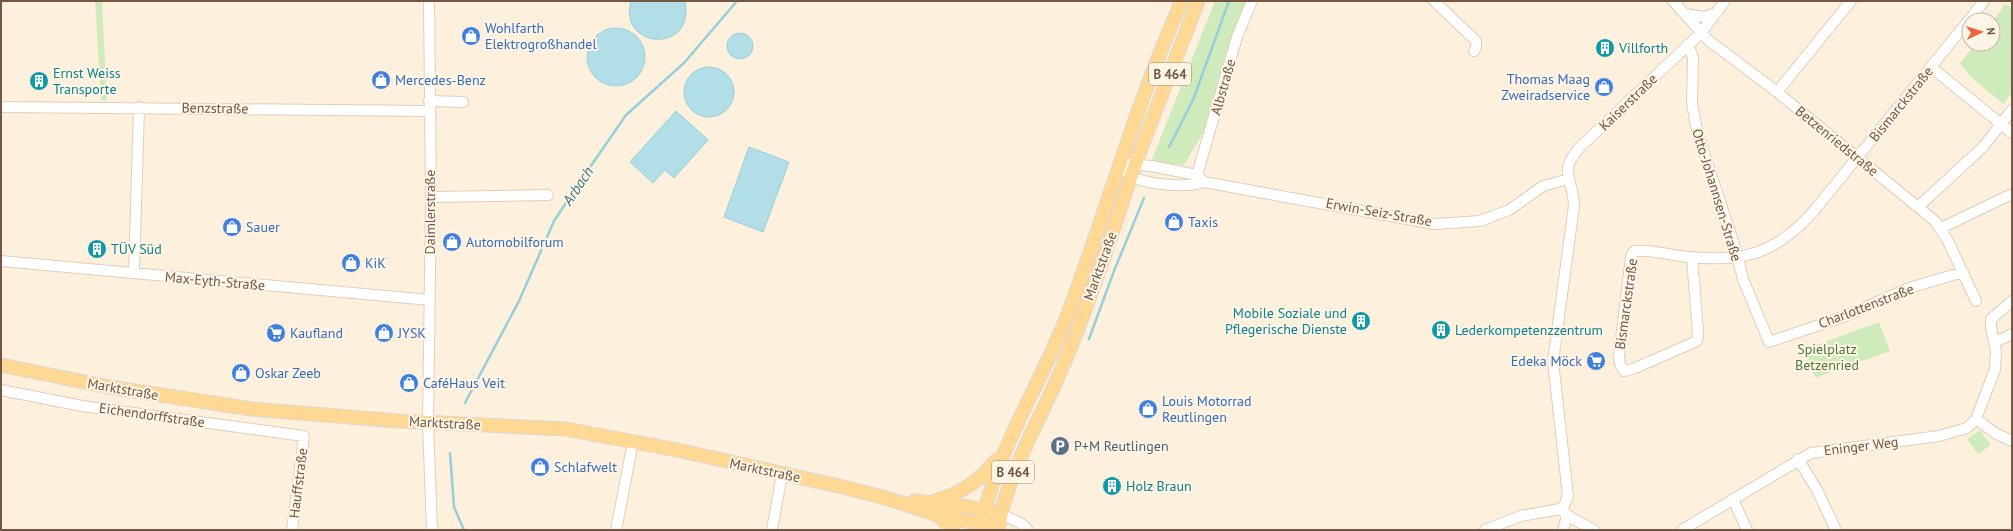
<svg xmlns="http://www.w3.org/2000/svg" width="2013" height="531" font-family="'PT Sans',sans-serif">
	<style>
		.green { fill: #cfebbc }
		.water { fill: #b2dfe7; stroke: #98ced9 }
		.lines { fill: none; stroke-linecap: round; stroke-linejoin: round }
		.stream { stroke: #98ced9; stroke-width: 2.5 }
		.minor-casing { stroke: #e1cdba; stroke-width: 12 }
		.major-casing { stroke: #ded6d2; stroke-width: 15 }
		.minor { stroke: #fff; stroke-width: 10 }
		.major { stroke: #ffd893; stroke-width: 13 }
		.labels { text-anchor: middle; stroke-width: 4; stroke-linejoin: round; paint-order: stroke }
		.shield { fill: #fff5e5; stroke: #9e8675; stroke-width: 1 }
		.shield-label { font-size: 13px; font-weight: bold; fill: #745645 }
		.shop-label { font-size: 14px; fill: #366cbe; stroke: #fff5e5; text-anchor: start }
		.culture-label { font-size: 14px; fill: #0d838f; stroke: #fff5e5; text-anchor: start }
		.street-label { font-size: 14px; fill: #745645; stroke: #fff5e5 }
		.park-label { font-size: 14px; fill: #4e7a3d; stroke: #fff5e5 }
		.service-label { font-size: 14px; fill: #4e5e75; stroke: #fff5e5; text-anchor: start }
		.water-label { font-size: 15px; font-style: italic; fill: #3b7582; stroke: #fff5e5 }
	</style>
	<rect width="100%" height="100%" fill="#fdf1de"/>
	<path class="green" d="M 95,1 L 102,1 L 107,101 L 101,100 Z
		M 1215,1 L 1251,1 L 1218,108 L 1184,165 L 1151,162 Z
		M 2005,4 L 2012,8 L 2012,93 L 2003,104 L 1971,77 L 1960,63 L 1975,44 L 1993,44 L 1993,21 Z
		M 1879,322 L 1890,351 L 1815,378 L 1805,349 Z
		M 1980,430 L 1991,445 L 1978,454 L 1967,439 Z"/>
	<path class="water" d="M 631,1 L 685,1 C 696,55 617,49 631,1 Z
		M587 57a29 29 0 1 1 58 0a29 29 0 1 1-58 0Z
		M727 46a13 13 0 1 1 26 0a13 13 0 1 1-26 0Z
		M684 92a25 25 0 1 1 50 0a25 25 0 1 1-50 0Z
		M 676,111 L 708,140 L 674,178 L 665,170 L 653,183 L 630,162 Z
		M 749,147 L 789,162 L 763,232 L 724,217 Z"/>
	<g class="lines">
		<path class="stream" d="M 1169,147 L 1193,100 L 1229,1
			M 1089,339 L 1114,271 L 1144,198
			M 465,403 L 519,301 L 554,221 L 586,173 L 626,115 L 684,63 L 737,1
			M 450,453 L 454,507 L 464,530"/>
		<g class="minor-casing">
			<path id="minor" d="M 429,1 L 431,197 L 428,423 L 432,530
				M 1434,1 L 1476,41 L 1476,47 L 1474,51
				M 1673,1 L 1708,40 L 1777,92 L 1935,221 L 1948,241 L 1976,301
				M 1685,14 L 1704,17 L 1716,13
				M 1969,20 L 1984,1
				M 1688,44 L 1693,58 L 1692,103 L 1697,131 L 1734,244 L 1743,279 L 1769,342 L 1843,317 L 1909,288 L 1963,272
				M 1931,67 L 2012,133
				M 1777,92 L 1851,1
				M 429,101 L 463,102
				M 1,107 L 429,111
				M 1119,164 C 1123,169 1127,175 1133,177 C 1149,185 1187,188 1204,182 L 1434,224 L 1480,221 L 1509,210 L 1543,186 L 1569,179
				M 1129,164 L 1151,166 L 1197,175 L 1202,180
				M 1197,175 L 1237,37 L 1252,1
				M 431,197 L 548,195
				M 1918,207 L 1983,147 L 2012,110
				M 1941,228 L 2012,194
				M 1692,257 L 1698,333 L 1697,341 L 1633,369 L 1624,371 L 1620,364 L 1619,355 L 1631,257 L 1634,251 C 1649,249 1666,254 1680,256 C 1738,263 1773,257 1813,212 L 1969,20
				M 1,261 L 430,300
				M 134,273 L 139,107
				M 1995,342 L 2012,334
				M 1,390 L 82,406 L 304,436 L 292,530
				M 1976,419 L 1995,433 L 2012,441
				M 1798,459 L 1817,490 L 1836,530
				M 1733,499 L 1747,530
				M 1560,509 L 1573,519 L 1594,530
				M 1001,514 L 1022,524 L 1028,530
				M 616,530 L 633,442
				M 772,530 L 782,474
				M 1485,530 L 1521,516 L 1560,509 L 1564,506 L 1568,496 L 1553,361 L 1574,206 C 1573,177 1557,172 1581,146 L 1701,33 L 1725,1
				M 1563,530 L 1567,516
				M 1682,530 L 1811,453 L 1939,436 L 1967,428 L 1976,419 L 1995,369 L 1996,351 L 1991,328 L 1991,319 L 2012,301"/>
		</g>
		<g class="major-casing">
			<path id="major" d="M 1,365 L 109,387 L 252,409 L 399,421 L 566,429 L 682,451 L 843,487 L 886,498 L 938,515 L 998,528
				M 914,501 L 970,507 L 993,512
				M 935,501 C 962,493 979,481 997,460
				M 938,515 L 953,530
				M 981,530 C 994,452 1040,387 1068,314 C 1107,210 1136,103 1182,1
				M 998,530 C 1008,467 1044,415 1067,356 C 1093,294 1113,229 1135,165 C 1155,110 1177,56 1198,1"/>
		</g>
		<use href="#minor" class="minor"/>
		<use href="#major" class="major"/>
	</g>
	<defs>
		<g id="shop-disc" transform="scale(1)"><circle r="9.5" fill="#3f7fe0" stroke="#fff5e5"/><path d="M-5-2.5h2.3a2.7 3.5 0 0 1 5.4 0H5L5.5 6h-11ZM-1.5-2.5h3a1.5 2.3 0 0 0-3 0Z" fill="#fff"/></g>
		<g id="building-disc" transform="scale(1)"><circle r="9.5" fill="#0f9aa8" stroke="#fff5e5"/><path d="M-4-6H4V6H1V3H-1V6H-4ZM-2.5-4.3h1.7v1.8h-1.7ZM.8-4.3h1.7v1.8H.8ZM-2.5-1h1.7V.8h-1.7ZM.8-1h1.7V.8H.8Z" fill="#fff"/></g>
		<g id="supermarket-disc" transform="scale(1)"><circle r="9.5" fill="#3f7fe0" stroke="#fff5e5"/><path d="M-6-5.5h2.5l.6 2H6L4.5 2H-2.5L-4.4-4H-6ZM-1.5 3.2a1.3 1.3 0 1 0 .1 0ZM3 3.2a1.3 1.3 0 1 0 .1 0Z" fill="#fff"/></g>
		<g id="parking-disc" transform="scale(1)"><circle r="9.5" fill="#5c6f8a" stroke="#fff5e5"/><path d="M-3.5-5.5H1a3.5 3.5 0 0 1 0 7H-1V5.5H-3.5ZM-1-3.4V-.6H.8a1.4 1.4 0 0 0 0-2.8Z" fill="#fff"/></g>
	</defs>
	<g fill-rule="evenodd">
		<use href="#shop-disc" x="471" y="36"/>
		<use href="#building-disc" x="1605" y="48"/>
		<use href="#shop-disc" x="381" y="80"/>
		<use href="#building-disc" x="39" y="81"/>
		<use href="#shop-disc" x="1604" y="87"/>
		<use href="#shop-disc" x="1174" y="222"/>
		<use href="#shop-disc" x="232" y="227"/>
		<use href="#shop-disc" x="452" y="242"/>
		<use href="#building-disc" x="97" y="249"/>
		<use href="#shop-disc" x="351" y="263"/>
		<use href="#building-disc" x="1361" y="321"/>
		<use href="#building-disc" x="1441" y="330"/>
		<use href="#supermarket-disc" x="276" y="333"/>
		<use href="#shop-disc" x="384" y="333"/>
		<use href="#supermarket-disc" x="1596" y="361"/>
		<use href="#shop-disc" x="241" y="373"/>
		<use href="#shop-disc" x="409" y="383"/>
		<use href="#shop-disc" x="1148" y="409"/>
		<use href="#parking-disc" x="1060" y="446"/>
		<use href="#shop-disc" x="540" y="467"/>
		<use href="#building-disc" x="1112" y="486"/>
	</g>
	<g class="labels">
		<g class="shield">
			<rect x="1149" y="63" width="42" height="22" rx="3"/>
			<rect x="992" y="461" width="42" height="22" rx="3"/>
		</g>
		<g class="shield-label">
			<text x="1170" y="79">B 464</text>
			<text x="1013" y="477">B 464</text>
		</g>
		<g class="shop-label">
			<text x="485" y="33">Wohlfarth<tspan x="485" dy="16">Elektrogroßhandel</tspan></text>
			<text x="1590" y="84" text-anchor="end">Thomas Maag<tspan x="1590" dy="16">Zweiradservice</tspan></text>
			<text x="395" y="85">Mercedes-Benz</text>
			<text x="1188" y="227">Taxis</text>
			<text x="246" y="232">Sauer</text>
			<text x="466" y="247">Automobilforum</text>
			<text x="365" y="268">KiK</text>
			<text x="290" y="338">Kaufland</text>
			<text x="398" y="338">JYSK</text>
			<text x="1582" y="366" text-anchor="end">Edeka Möck</text>
			<text x="255" y="378">Oskar Zeeb</text>
			<text x="423" y="388">CaféHaus Veit</text>
			<text x="1162" y="406">Louis Motorrad<tspan x="1162" dy="16">Reutlingen</tspan></text>
			<text x="554" y="472">Schlafwelt</text>
		</g>
		<g class="culture-label">
			<text x="1619" y="53">Villforth</text>
			<text x="53" y="78">Ernst Weiss<tspan x="53" dy="16">Transporte</tspan></text>
			<text x="111" y="254">TÜV Süd</text>
			<text x="1347" y="318" text-anchor="end">Mobile Soziale und<tspan x="1347" dy="16">Pflegerische Dienste</tspan></text>
			<text x="1455" y="335">Lederkompetenzzentrum</text>
			<text x="1126" y="491">Holz Braun</text>
		</g>
		<g class="street-label">
			<text transform="translate(1223 87) rotate(-74)" y="5">Albstraße</text>
			<text transform="translate(1628 102) rotate(-44)" y="5">Kaiserstraße</text>
			<text transform="translate(1901 104) rotate(-51)" y="5">Bismarckstraße</text>
			<text transform="translate(215 108) rotate(1)" y="5">Benzstraße</text>
			<text transform="translate(1837 141) rotate(39)" y="5">Betzenriedstraße</text>
			<text transform="translate(1717 195) rotate(73)" y="5">Otto-Johannsen-Straße</text>
			<text transform="translate(430 212) rotate(-90)" y="5">Daimlerstraße</text>
			<text transform="translate(1379 212) rotate(10)" y="5">Erwin-Seiz-Straße</text>
			<text transform="translate(1100 266) rotate(-70)" y="5">Marktstraße</text>
			<text transform="translate(215 281) rotate(5)" y="5">Max-Eyth-Straße</text>
			<text transform="translate(1626 304) rotate(-82)" y="5">Bismarckstraße</text>
			<text transform="translate(1866 306) rotate(-21)" y="5">Charlottenstraße</text>
			<text transform="translate(123 389) rotate(10)" y="5">Marktstraße</text>
			<text transform="translate(152 415) rotate(8)" y="5">Eichendorffstraße</text>
			<text transform="translate(445 423) rotate(3)" y="5">Marktstraße</text>
			<text transform="translate(1861 446) rotate(-7)" y="5">Eninger Weg</text>
			<text transform="translate(765 470) rotate(12)" y="5">Marktstraße</text>
			<text transform="translate(298 483) rotate(-83)" y="5">Hauffstraße</text>
		</g>
		<g class="park-label">
			<text x="1827" y="354">Spielplatz<tspan x="1827" dy="16">Betzenried</tspan></text>
		</g>
		<g class="service-label">
			<text x="1074" y="451">P+M Reutlingen</text>
		</g>
		<g class="water-label">
			<text transform="translate(578 186) rotate(-56)" y="5">Arbach</text>
		</g>
	</g>
	<rect width="2013" height="531" fill="none" stroke="#745645" stroke-width="4"/>
	<g transform="translate(1981 32) rotate(86)"><circle r="19" fill="#fff5e5" stroke="#c7b5a5"/>
	<path d="M0-3L7 15L0 10L-7 15Z" fill="#ee653c"/>
	<text y="-6" font-size="11" font-weight="bold" text-anchor="middle" fill="#745645">N</text>
	</g>
</svg>
